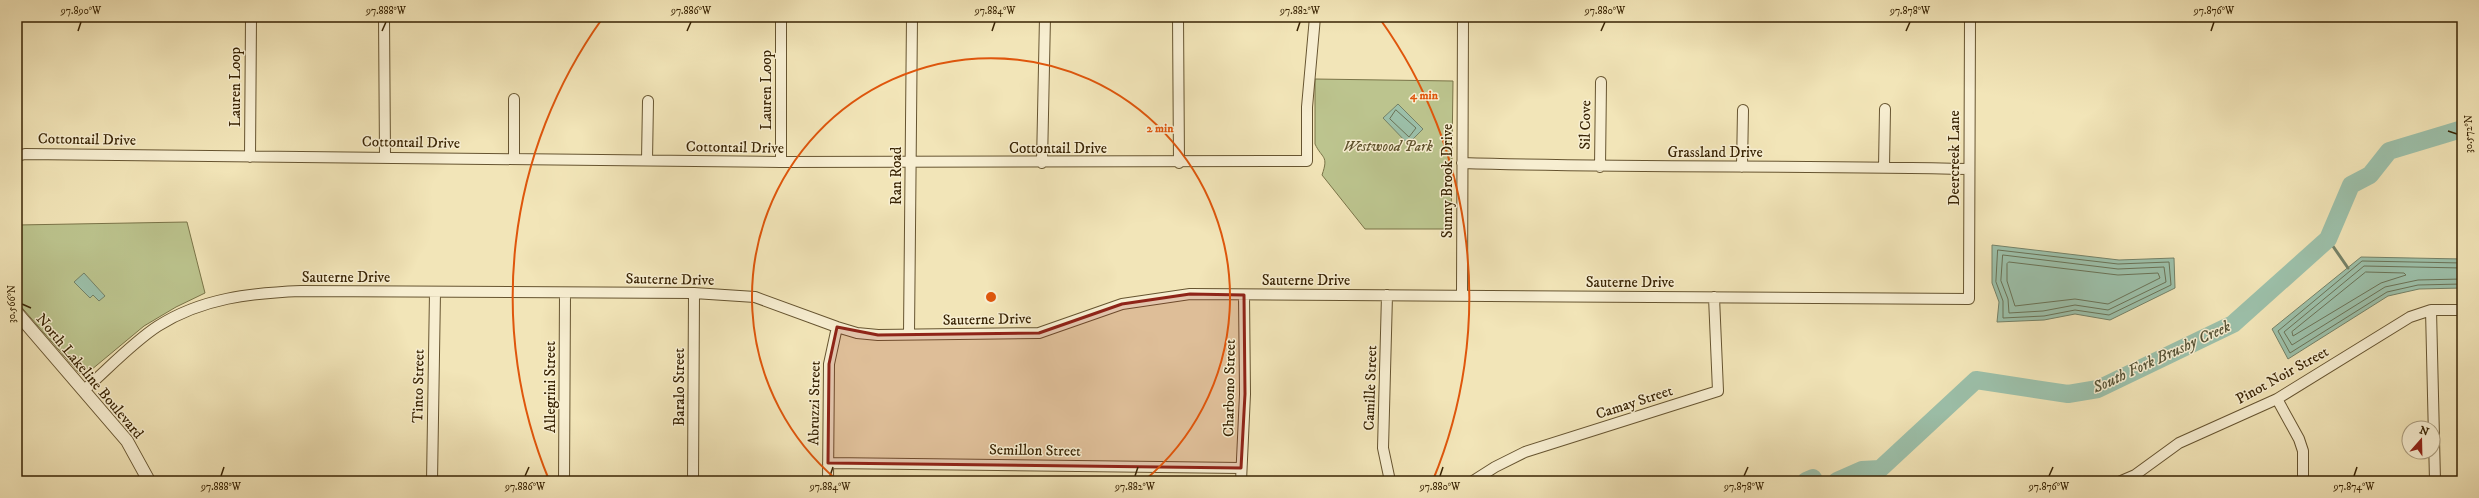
<svg xmlns="http://www.w3.org/2000/svg" width="2479" height="498" font-family="'IM FELL DW Pica',serif">
	<style>
		.green { fill: #bcc48e; stroke: #7a7448 }
		.water { fill: #9cc0aa; stroke: #748167 }
		.lines { fill: none; stroke-linecap: round; stroke-linejoin: round }
		.shore { stroke: #6a7256; stroke-width: 1 }
		.stream { stroke: #748167; stroke-width: 3 }
		.river { stroke: #9cc0aa; stroke-width: 18 }
		.minor-casing { stroke: #665430; stroke-width: 12 }
		.tertiary-casing { stroke: #665430; stroke-width: 14 }
		.minor { stroke: #f7eed1; stroke-width: 10 }
		.tertiary { stroke: #f7eed1; stroke-width: 12 }
		.marked { fill: #8f2418; fill-opacity: 0.2; stroke: #8f2418; stroke-width: 3; stroke-linejoin: round }
		.ticks { fill: none; stroke: #382303; stroke-width: 1.5 }
		.ring { fill: none; stroke: #df560c; stroke-width: 2 }
		.labels { text-anchor: middle; stroke-width: 3; stroke-linejoin: round; paint-order: stroke }
		.street-label { font-size: 15px; fill: #382303; stroke: #f7eed1 }
		.park-label { font-size: 15px; font-style: italic; fill: #60532d; stroke: #f7eed1 }
		.water-label { font-size: 16px; font-style: italic; fill: #565235; stroke: #f7eed1 }
		.centre { fill: #df560c; stroke: #f7eed1; stroke-width: 2 }
		.ring-label { font-size: 12px; text-anchor: middle; font-weight: bold; fill: #df560c; stroke: #f7eed1; stroke-width: 3; stroke-linejoin: round; paint-order: stroke }
		.neatline { fill: none; stroke: #382303; stroke-width: 1.5 }
		.ticks-label { font-size: 10px; text-anchor: middle; fill: #382303 }
	</style>
	<rect width="100%" height="100%" fill="#f2e5b8"/>
	<filter id="stains"><feTurbulence type="fractalNoise" baseFrequency=".005" numOctaves="4"/><feColorMatrix values="0 0 0 0 .2 0 0 0 0 .09 0 0 0 0 .02 0 0 0 .5 -.17"/></filter>
	<radialGradient id="worn" r=".72"><stop offset=".6" stop-color="#630" stop-opacity="0"/><stop offset="1" stop-color="#630" stop-opacity=".3"/></radialGradient>
	<path class="green" d="M 1315,79 L 1453,81 L 1451,229 L 1365,229 L 1322,175 C 1329,155 1322,159 1315,144 Z
		M 187,222 L 205,293 L 176,307 L 144,326 L 85,375 L 79,373 L 17,302 L 17,225 Z"/>
	<path class="water" d="M 1398,104 L 1423,129 L 1408,144 L 1383,118 Z
		M 1992,245 L 2119,260 L 2174,258 L 2175,288 L 2110,320 L 2075,314 L 2044,320 L 1997,322 L 1999,302 L 1992,283 Z
		M 2361,257 L 2462,259 L 2462,288 L 2419,289 L 2388,296 L 2288,359 L 2272,329 Z
		M 84,273 L 105,296 L 99,301 L 93,295 L 90,298 L 74,282 Z"/>
	<g class="lines">
		<path class="shore" d="M 1396,110 L 1416,128 L 1409,137 L 1390,119 Z
			M 1998,250 L 2118,264 L 2169,262 L 2171,285 L 2109,315 L 2075,310 L 2044,316 L 2003,318 L 2003,301 L 1996,282 Z
			M 2003,255 L 2118,269 L 2164,267 L 2166,282 L 2108,310 L 2075,305 L 2043,311 L 2009,313 L 2008,299 L 2001,281 Z
			M 2009,262 L 2118,275 L 2158,273 L 2160,278 L 2108,304 L 2075,299 L 2015,306 L 2007,281 L 2007,264 Z
			M 2462,263 L 2362,261 L 2278,331 L 2290,353 L 2387,292 L 2418,285 L 2462,284
			M 2462,268 L 2364,266 L 2284,332 L 2292,345 L 2385,287 L 2418,280 L 2462,279
			M 2366,272 L 2404,273 L 2406,275 L 2381,283 L 2293,336 L 2292,332 Z"/>
		<path class="stream" d="M 2328,239 L 2348,268"/>
		<path class="river" d="M 1806,481 L 1813,478 L 1814,481
			M 1837,481 L 1862,470 L 1880,469 L 1976,380 L 2068,394 L 2098,389 L 2233,324 L 2328,239 L 2351,185 L 2370,175 L 2389,151 L 2462,129"/>
		<g class="minor-casing">
			<path id="minor" d="M 384,17 L 385,156
				M 1178,17 L 1179,163
				M 17,156 L 25,154 L 781,162 L 1307,161 L 1307,107 L 1315,17
				M 250,157 L 251,17
				M 514,159 L 514,99
				M 647,160 L 648,101
				M 781,162 L 781,17
				M 1042,163 L 1045,17
				M 1462,163 C 1631,168 1800,165 1969,169
				M 1600,167 L 1601,82
				M 1742,167 L 1743,110
				M 1884,167 L 1885,109
				M 1387,295 L 1383,448 L 1390,481
				M 1462,296 L 1463,17
				M 2431,310 L 2435,481
				M 909,334 L 912,17
				M 84,390 C 107,370 133,342 158,326 C 202,298 251,293 301,291 L 694,293 L 755,297 L 837,327 L 857,333 L 878,335 L 1039,333 L 1122,304 L 1190,294 L 1969,299 L 1970,17
				M 2277,399 L 2299,439 L 2303,451 L 2303,481
				M 828,463 L 1241,468
				M 432,481 L 435,292
				M 564,481 L 565,293
				M 693,481 L 694,293
				M 828,481 L 829,364 L 837,327
				M 1241,481 L 1245,394 L 1244,295
				M 1473,481 L 1495,467 L 1525,452 L 1718,391 L 1714,297
				M 2121,481 L 2135,475 L 2179,443 L 2277,399 L 2410,317 L 2431,310 L 2462,310"/>
		</g>
		<g class="tertiary-casing">
			<path id="tertiary" d="M 17,313 L 127,441 L 149,481"/>
		</g>
		<use href="#minor" class="minor"/>
		<use href="#tertiary" class="tertiary"/>
	</g>
	<path class="marked" d="M 1190,294 L 1244,295 L 1245,394 L 1241,468 L 828,463 L 829,364 L 837,327 L 878,335 L 1039,333 L 1122,304 Z"/>
	<path class="ticks" d="M 78,31 L 81,22M 382,31 L 386,22M 687,31 L 691,22M 992,31 L 995,22M 1297,31 L 1300,22M 1601,31 L 1605,22M 1906,31 L 1910,22M 2211,31 L 2214,22M 2448,131 L 2457,134M 22,304 L 31,308M 221,476 L 224,467M 525,476 L 529,467M 830,476 L 833,467M 1135,476 L 1138,467M 1440,476 L 1443,467M 1744,476 L 1748,467M 2049,476 L 2053,467M 2354,476 L 2357,467"/>
	<g class="ring">
		<path d="M837 480A239 239 0 1 1 1145 480"/>
		<path d="M549 480A478 478 0 0 1 602 19M1380 19A478 478 0 0 1 1433 480"/>
	</g>
	<g class="labels">
		<g class="street-label">
			<text transform="translate(235 87) rotate(-90)" y="5">Lauren Loop</text>
			<text transform="translate(766 90) rotate(-90)" y="5">Lauren Loop</text>
			<text transform="translate(1585 125) rotate(-89)" y="5">Sil Cove</text>
			<text transform="translate(87 139) rotate(1)" y="5">Cottontail Drive</text>
			<text transform="translate(411 142) rotate(1)" y="5">Cottontail Drive</text>
			<text transform="translate(735 147) rotate(1)" y="5">Cottontail Drive</text>
			<text x="1058" y="153">Cottontail Drive</text>
			<text x="1715" y="157">Grassland Drive</text>
			<text transform="translate(1954 158) rotate(-90)" y="5">Deercreek Lane</text>
			<text transform="translate(896 176) rotate(-90)" y="5">Ran Road</text>
			<text transform="translate(1447 181) rotate(-90)" y="5">Sunny Brook Drive</text>
			<text x="346" y="282">Sauterne Drive</text>
			<text transform="translate(670 279) rotate(1)" y="5">Sauterne Drive</text>
			<text x="1306" y="285">Sauterne Drive</text>
			<text x="1630" y="287">Sauterne Drive</text>
			<text transform="translate(987 319) rotate(-1)" y="5">Sauterne Drive</text>
			<text transform="translate(2282 375) rotate(-29)" y="5">Pinot Noir Street</text>
			<text transform="translate(90 376) rotate(50)" y="5">North Lakeline Boulevard</text>
			<text transform="translate(418 386) rotate(-89)" y="5">Tinto Street</text>
			<text transform="translate(550 387) rotate(-90)" y="5">Allegrini Street</text>
			<text transform="translate(679 387) rotate(-90)" y="5">Baralo Street</text>
			<text transform="translate(1229 388) rotate(-89)" y="5">Charbono Street</text>
			<text transform="translate(1370 388) rotate(-88)" y="5">Camille Street</text>
			<text transform="translate(1634 402) rotate(-18)" y="5">Camay Street</text>
			<text transform="translate(814 403) rotate(-89)" y="5">Abruzzi Street</text>
			<text transform="translate(1035 450) rotate(1)" y="5">Semillon Street</text>
		</g>
		<g class="park-label">
			<text x="1388" y="151">Westwood Park</text>
		</g>
		<g class="water-label">
			<text transform="translate(2161 356) rotate(-25)" y="6">South Fork Brushy Creek</text>
		</g>
	</g>
	<circle cx="991" cy="297" r="6" class="centre"/>
	<g class="ring-label">
		<text x="1424" y="99">4 min</text>
		<text x="1160" y="132">2 min</text>
	</g>
	<rect width="2479" height="498" fill="none" stroke="#f2e5b8" stroke-width="44"/>
	<g transform="translate(2421 440) rotate(20)"><circle r="19" fill="#f7eed1" stroke="#ab9d7f"/>
	<path d="M0-3L7 15L0 10L-7 15Z" fill="#8f2418"/>
	<text y="-6" font-size="11" font-weight="bold" text-anchor="middle" fill="#382303">N</text>
	</g>
	<rect x="22" y="22" width="2435" height="454" class="neatline"/>
	<g class="ticks-label">
		<text x="81" y="14">97.890°W</text>
		<text x="386" y="14">97.888°W</text>
		<text x="691" y="14">97.886°W</text>
		<text x="995" y="14">97.884°W</text>
		<text x="1300" y="14">97.882°W</text>
		<text x="1605" y="14">97.880°W</text>
		<text x="1910" y="14">97.878°W</text>
		<text x="2214" y="14">97.876°W</text>
		<text transform="translate(2468 134) rotate(-90)" y="4">30.572°N</text>
		<text transform="translate(11 304) rotate(-90)" y="4">30.566°N</text>
		<text x="221" y="490">97.888°W</text>
		<text x="525" y="490">97.886°W</text>
		<text x="830" y="490">97.884°W</text>
		<text x="1135" y="490">97.882°W</text>
		<text x="1440" y="490">97.880°W</text>
		<text x="1744" y="490">97.878°W</text>
		<text x="2049" y="490">97.876°W</text>
		<text x="2354" y="490">97.874°W</text>
	</g>
	<rect width="100%" height="100%" filter="url(#stains)"/>
	<rect width="100%" height="100%" fill="url(#worn)"/>
</svg>
